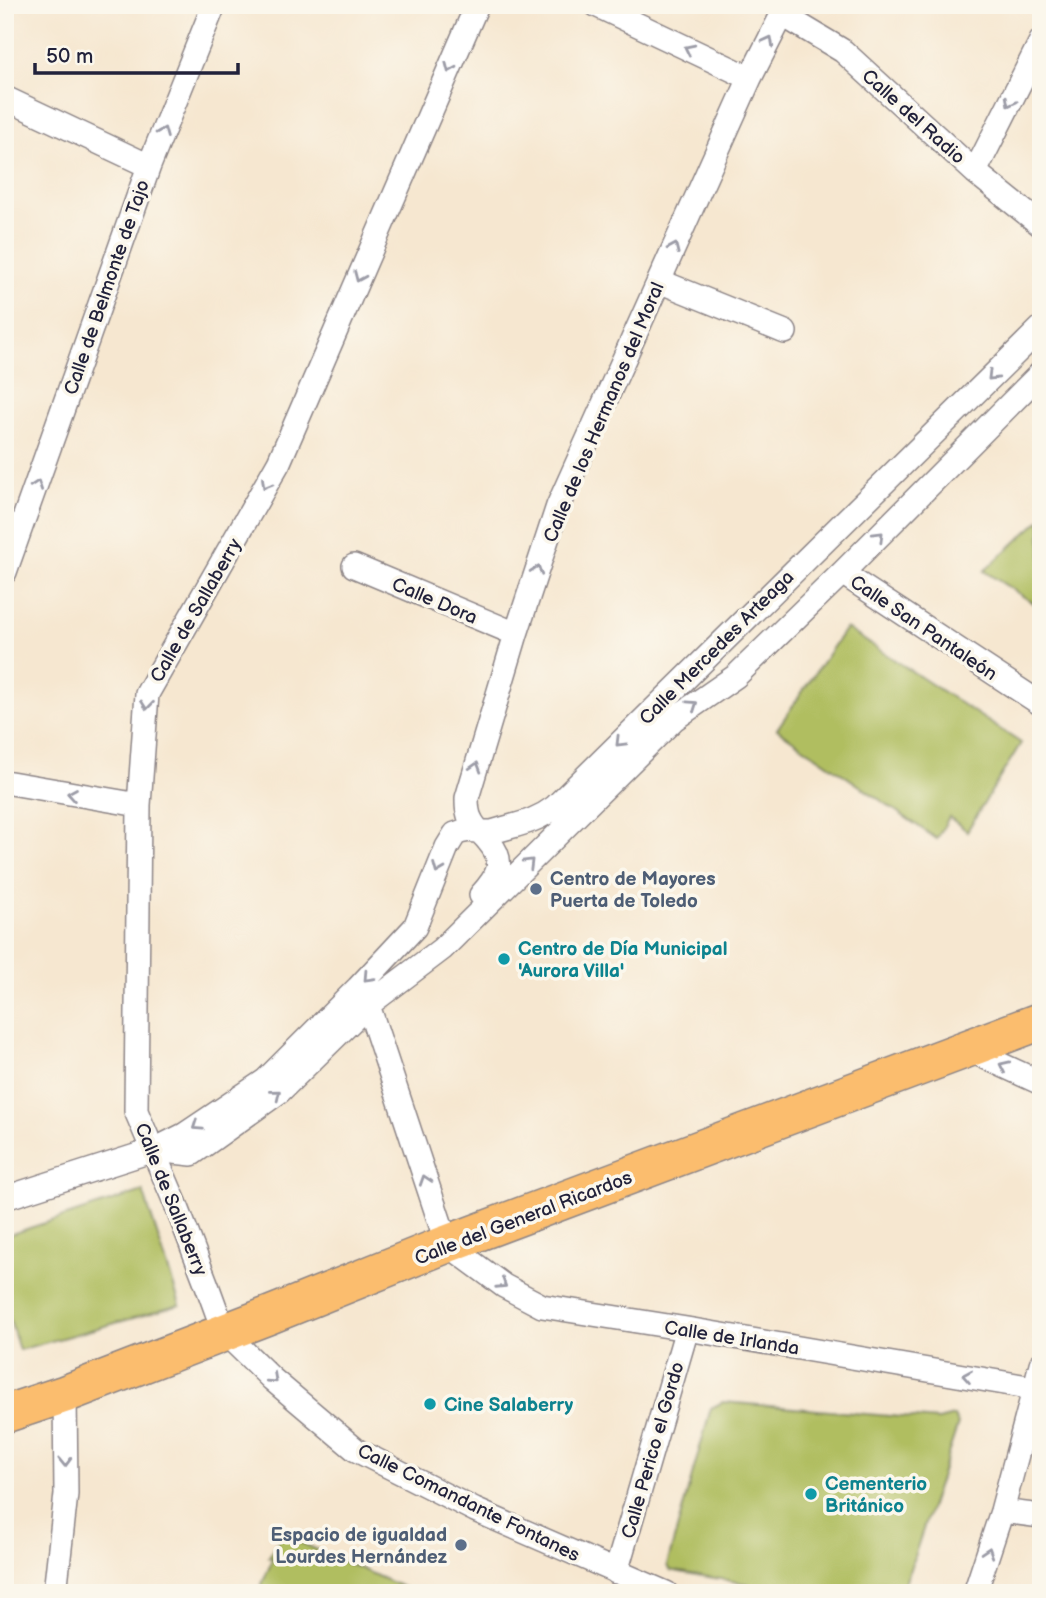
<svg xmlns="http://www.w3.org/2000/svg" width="1046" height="1598" font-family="'Balsamiq Sans',sans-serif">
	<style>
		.green { fill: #b0be60; stroke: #69704e; stroke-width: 2 }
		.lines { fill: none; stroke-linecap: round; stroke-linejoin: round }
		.street-casing { stroke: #8c8486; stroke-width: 26 }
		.primary-casing { stroke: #8c8486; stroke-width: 40 }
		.street { stroke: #fff; stroke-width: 23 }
		.primary { stroke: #fbbd6e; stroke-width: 37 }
		.oneway { stroke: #9c9ca7 }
		.service-dot { fill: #5c6f8a; stroke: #fbf7ec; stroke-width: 2.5 }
		.culture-dot { fill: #0f9aa8; stroke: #fbf7ec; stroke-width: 2.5 }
		.labels { text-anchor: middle; stroke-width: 7; stroke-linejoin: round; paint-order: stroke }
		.street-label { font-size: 19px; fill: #22223b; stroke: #fbf7ec }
		.service-label { font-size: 19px; font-weight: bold; fill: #4e5e75; stroke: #fbf7ec; text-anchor: start }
		.culture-label { font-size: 19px; font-weight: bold; fill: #0d838f; stroke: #fbf7ec; text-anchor: start }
	</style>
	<rect width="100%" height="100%" fill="#fbf7ec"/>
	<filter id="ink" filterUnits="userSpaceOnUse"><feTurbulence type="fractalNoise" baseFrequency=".0143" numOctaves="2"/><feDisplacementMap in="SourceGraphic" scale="14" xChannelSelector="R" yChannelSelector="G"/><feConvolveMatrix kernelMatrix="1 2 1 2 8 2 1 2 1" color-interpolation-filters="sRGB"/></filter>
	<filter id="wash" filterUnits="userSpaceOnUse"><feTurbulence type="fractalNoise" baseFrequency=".00686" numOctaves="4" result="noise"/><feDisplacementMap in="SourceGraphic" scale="28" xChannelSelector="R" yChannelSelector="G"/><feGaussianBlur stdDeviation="1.57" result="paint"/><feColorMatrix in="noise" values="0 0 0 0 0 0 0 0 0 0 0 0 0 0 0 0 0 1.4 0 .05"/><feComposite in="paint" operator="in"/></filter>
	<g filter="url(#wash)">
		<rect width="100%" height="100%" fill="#f6e7d0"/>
		<path class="green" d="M 1041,519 L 1041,608 L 984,571 Z
			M 846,628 L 1021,743 L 967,831 L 949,817 L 937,839 L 777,729 Z
			M 143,1191 L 180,1305 L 19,1350 L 5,1304 L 5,1236 Z
			M 723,1402 L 938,1420 L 954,1416 L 958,1424 L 902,1593 L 765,1593 L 749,1590 L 749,1584 L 669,1570 L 667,1565 L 711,1408 Z
			M 281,1534 L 416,1593 L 258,1593 L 273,1559 L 269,1557 Z"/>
	</g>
	<g filter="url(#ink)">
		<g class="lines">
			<g class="street-casing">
				<path id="street" d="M 477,5 L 279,462 L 147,694 L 139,805 L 136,1111 L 175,1202 L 208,1288 L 224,1332 L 272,1379 L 356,1450 L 475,1510 L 666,1593
					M 596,5 L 750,78
					M 783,15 L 843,51 L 975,172 L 1041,225
					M 5,98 L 149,166
					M 975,172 L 1041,41
					M 659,281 L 785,332
					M 354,566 L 516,634
					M 5,572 L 149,166 L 214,5
					M 842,573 L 1041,704
					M 5,782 L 139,805
					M 481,895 C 497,877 507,863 489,842 C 483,834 475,829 471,820 C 467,813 467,806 467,798 L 516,634 L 558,506 L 750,78 L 787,5
					M 368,1005 L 447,1244 L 504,1286 L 542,1306 L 687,1329 L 1034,1388
					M 967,1049 L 1041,1083
					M 155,1150 L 192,1154 L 279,1092 L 368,1005 L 442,949 L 674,719 L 736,676 L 842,573 L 1041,373
					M 5,1198 L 154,1150 L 184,1135 L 266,1080 L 358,988 L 415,927 L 447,847 L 455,834 C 470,827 478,833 492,832 C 517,824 534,823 555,807 L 1041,328
					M 1002,1511 L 1041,1516
					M 616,1572 L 687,1329
					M 55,1593 L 66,1494 L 65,1394
					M 975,1593 L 1002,1511 L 1041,1364"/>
			</g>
			<g class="primary-casing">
				<path id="primary" d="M 5,1414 L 65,1394 L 270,1315 L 447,1244 L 1041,1021"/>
			</g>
			<use href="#street" class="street"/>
			<use href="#primary" class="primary"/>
		</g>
		<defs><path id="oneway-chevron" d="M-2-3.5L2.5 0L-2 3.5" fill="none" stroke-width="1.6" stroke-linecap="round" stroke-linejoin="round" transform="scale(1.75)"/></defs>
		<g class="oneway">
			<use href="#oneway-chevron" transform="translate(769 41) rotate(-62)"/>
			<use href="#oneway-chevron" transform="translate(689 49) rotate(-154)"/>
			<use href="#oneway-chevron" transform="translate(450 68) rotate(113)"/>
			<use href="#oneway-chevron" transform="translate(1010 102) rotate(117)"/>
			<use href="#oneway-chevron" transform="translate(163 132) rotate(-68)"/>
			<use href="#oneway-chevron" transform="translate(674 248) rotate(-66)"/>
			<use href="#oneway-chevron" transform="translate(359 277) rotate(113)"/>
			<use href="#oneway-chevron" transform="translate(992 376) rotate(135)"/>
			<use href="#oneway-chevron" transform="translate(266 484) rotate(120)"/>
			<use href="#oneway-chevron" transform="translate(37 485) rotate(-71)"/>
			<use href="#oneway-chevron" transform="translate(879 536) rotate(-45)"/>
			<use href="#oneway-chevron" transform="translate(537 570) rotate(-72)"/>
			<use href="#oneway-chevron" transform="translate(147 705) rotate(96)"/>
			<use href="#oneway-chevron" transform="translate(693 705) rotate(-34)"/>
			<use href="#oneway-chevron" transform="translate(620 742) rotate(135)"/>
			<use href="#oneway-chevron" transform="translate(476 767) rotate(-73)"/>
			<use href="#oneway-chevron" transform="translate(72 794) rotate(-170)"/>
			<use href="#oneway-chevron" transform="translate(529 863) rotate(-45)"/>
			<use href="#oneway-chevron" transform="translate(438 869) rotate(112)"/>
			<use href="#oneway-chevron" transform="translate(368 977) rotate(133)"/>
			<use href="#oneway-chevron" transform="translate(1004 1066) rotate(-155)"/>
			<use href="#oneway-chevron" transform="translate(276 1094) rotate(-39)"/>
			<use href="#oneway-chevron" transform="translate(197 1126) rotate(146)"/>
			<use href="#oneway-chevron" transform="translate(425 1180) rotate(-108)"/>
			<use href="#oneway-chevron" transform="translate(502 1284) rotate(33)"/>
			<use href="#oneway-chevron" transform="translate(967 1376) rotate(-170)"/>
			<use href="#oneway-chevron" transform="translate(273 1379) rotate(42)"/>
			<use href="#oneway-chevron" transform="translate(65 1462) rotate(89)"/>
			<use href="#oneway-chevron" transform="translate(988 1552) rotate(-72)"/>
		</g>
	</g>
	<g class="service-dot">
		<circle cx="536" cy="889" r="7"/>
		<circle cx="461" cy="1545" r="7"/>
	</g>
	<g class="culture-dot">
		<circle cx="504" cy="959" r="7"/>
		<circle cx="430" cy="1404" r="7"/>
		<circle cx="811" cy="1494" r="7"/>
	</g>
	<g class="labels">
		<g class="street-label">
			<text transform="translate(914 116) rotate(42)" y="7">Calle del Radio</text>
			<text transform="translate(106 287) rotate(-71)" y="7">Calle de Belmonte de Tajo</text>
			<text transform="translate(603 412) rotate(-67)" y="7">Calle de los Hermanos del Moral</text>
			<text transform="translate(435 600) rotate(23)" y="7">Calle Dora</text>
			<text transform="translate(195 610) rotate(-60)" y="7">Calle de Sallaberry</text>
			<text transform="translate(924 627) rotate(34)" y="7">Calle San Pantaleón</text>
			<text transform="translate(716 647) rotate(-45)" y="7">Calle Mercedes Arteaga</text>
			<text transform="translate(172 1199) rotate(68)" y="7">Calle de Sallaberry</text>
			<text transform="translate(523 1217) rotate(-21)" y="7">Calle del General Ricardos</text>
			<text transform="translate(732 1337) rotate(9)" y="7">Calle de Irlanda</text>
			<text transform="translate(652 1450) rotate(-74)" y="7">Calle Perico el Gordo</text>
			<text transform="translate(469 1502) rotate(26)" y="7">Calle Comandante Fontanes</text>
		</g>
		<g class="service-label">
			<text x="550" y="885">Centro de Mayores<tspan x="550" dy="22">Puerta de Toledo</tspan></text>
			<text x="447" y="1541" text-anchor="end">Espacio de igualdad<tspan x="447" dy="22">Lourdes Hernández</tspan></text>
		</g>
		<g class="culture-label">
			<text x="518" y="955">Centro de Día Municipal<tspan x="518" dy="22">'Aurora Villa'</tspan></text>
			<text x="444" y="1411">Cine Salaberry</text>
			<text x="825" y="1490">Cementerio<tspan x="825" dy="22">Británico</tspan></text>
		</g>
	</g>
	<rect width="1046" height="1598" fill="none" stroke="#fbf7ec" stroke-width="28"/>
	<path d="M35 63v10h203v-10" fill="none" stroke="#22223b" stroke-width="3.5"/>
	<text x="46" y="63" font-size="21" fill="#22223b" stroke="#fbf7ec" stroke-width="5" paint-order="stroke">50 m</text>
</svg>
